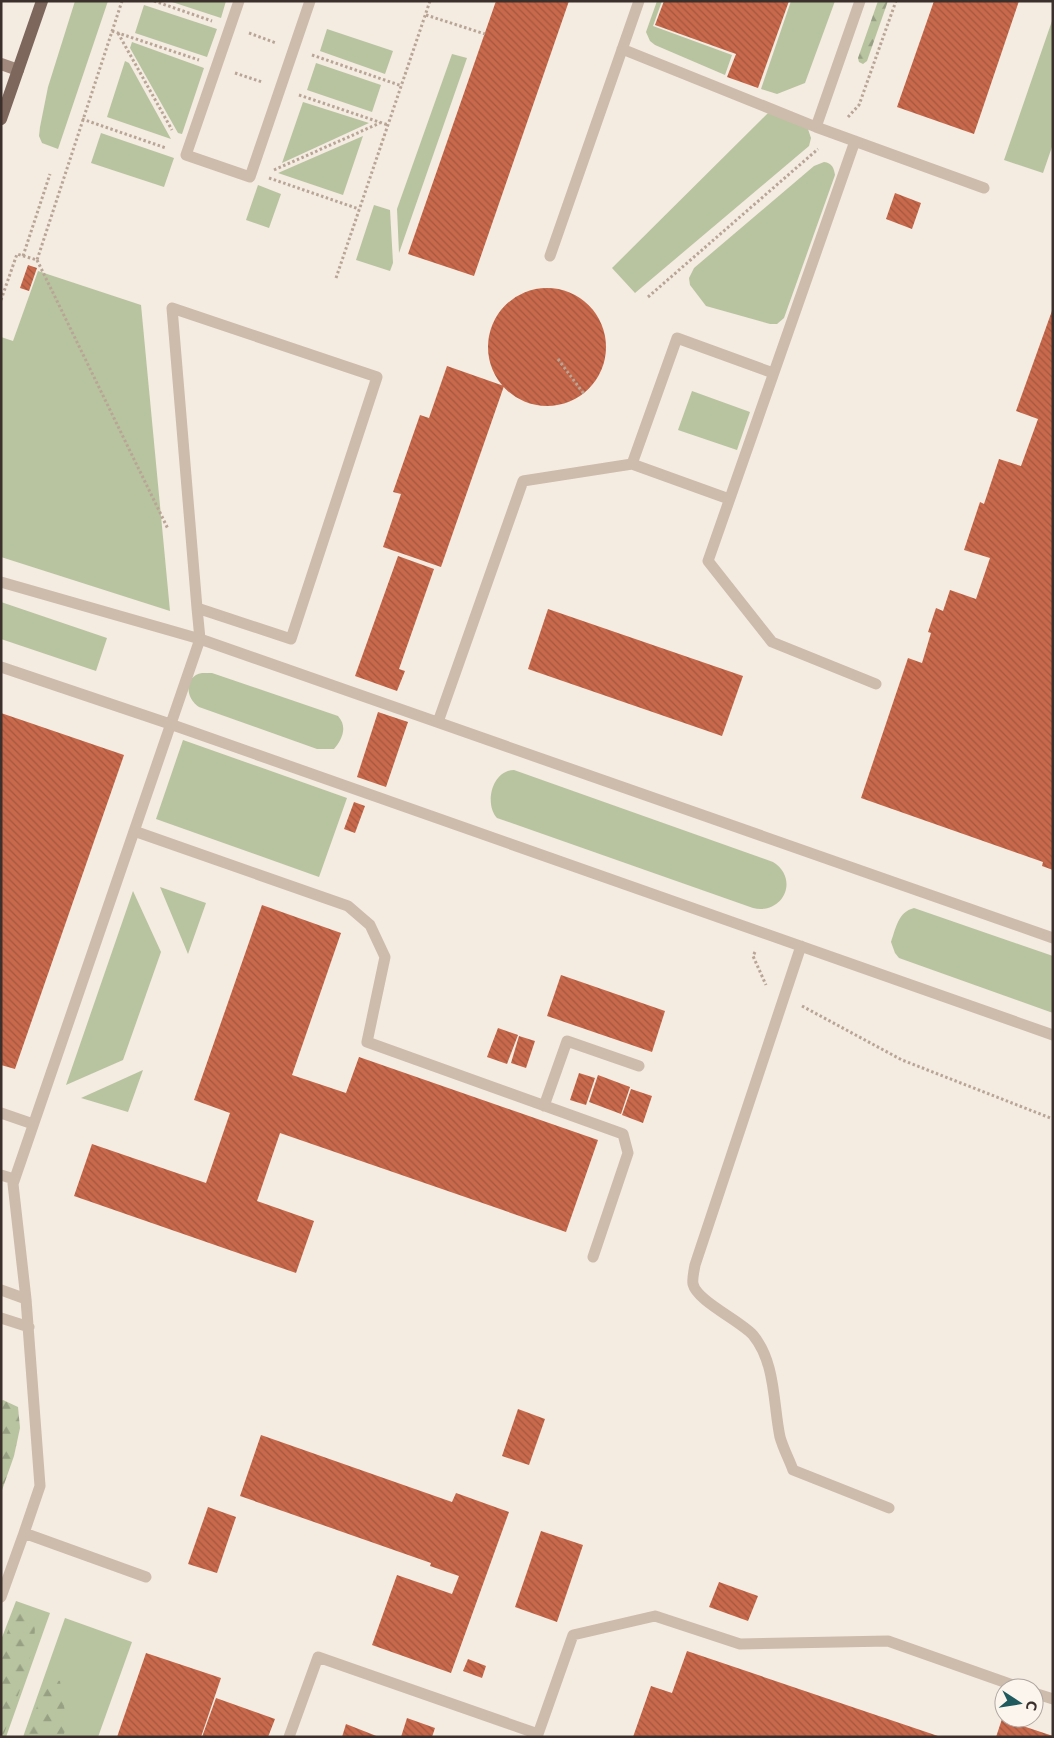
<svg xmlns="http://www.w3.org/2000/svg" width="1054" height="1738" font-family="Commissioner,sans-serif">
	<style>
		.green { fill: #b8c4a0 }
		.forest { fill: url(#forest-firs) }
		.building { fill: url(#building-back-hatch) }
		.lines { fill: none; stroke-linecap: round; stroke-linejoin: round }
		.path { stroke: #b9a596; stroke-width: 3; stroke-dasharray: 2.5 2.5; stroke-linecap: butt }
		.lane { stroke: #cdbbac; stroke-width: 11 }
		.secondary { stroke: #a18a7d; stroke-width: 12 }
		.primary { stroke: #7d675c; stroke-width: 12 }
	</style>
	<defs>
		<pattern id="forest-firs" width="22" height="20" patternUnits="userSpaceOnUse" patternTransform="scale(1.25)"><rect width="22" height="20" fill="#b8c4a0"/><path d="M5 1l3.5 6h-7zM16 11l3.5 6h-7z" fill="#97a083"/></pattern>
		<pattern id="building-back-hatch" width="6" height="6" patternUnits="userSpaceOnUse" patternTransform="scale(1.25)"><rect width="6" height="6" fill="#c8694b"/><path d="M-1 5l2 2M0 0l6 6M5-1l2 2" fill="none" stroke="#a4573f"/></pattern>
	</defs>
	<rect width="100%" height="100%" fill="#f4ebe1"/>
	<path class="green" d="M 75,1 L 108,1 L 58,149 L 42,143 L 39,136 L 40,127 L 48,87 Z
		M 169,1 L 226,1 L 221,18 Z
		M 657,1 L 662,1 L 653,26 L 732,55 L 725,75 L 655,45 L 650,41 L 646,32 Z
		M 791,1 L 835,1 L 805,83 L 777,94 L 761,89 Z
		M 144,5 L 217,29 L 207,57 L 135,33 Z
		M 1053,18 L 1053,144 L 1043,173 L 1004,160 Z
		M 327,29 L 393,51 L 385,74 L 320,51 Z
		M 132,42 L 204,68 L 182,134 L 178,133 L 130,48 Z
		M 452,54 L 467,58 L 399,253 L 397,209 Z
		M 125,61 L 129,63 L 171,139 L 107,117 Z
		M 316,63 L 381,85 L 372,112 L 307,90 Z
		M 303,102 L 369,123 L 282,163 Z
		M 768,113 L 808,129 L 811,138 L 809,146 L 635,293 L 612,268 Z
		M 101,133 L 174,158 L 164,187 L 91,163 Z
		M 363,136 L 343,195 L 278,173 Z
		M 824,162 C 832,163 834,168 835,175 L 784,318 L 777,324 L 770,324 L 706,306 L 690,285 L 689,278 L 694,268 L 814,166 Z
		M 258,185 L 281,194 L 269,228 L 246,220 Z
		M 374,205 L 390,210 L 393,263 L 390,271 L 356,260 Z
		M 38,271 L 141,305 L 170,611 L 1,557 L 1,337 L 13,341 Z
		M 692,391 L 750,412 L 737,450 L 678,430 Z
		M 1,602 L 107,638 L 96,671 L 1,639 Z
		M 202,673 L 212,673 L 338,716 C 348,727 342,740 334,749 L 317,749 L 199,707 C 185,698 184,676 202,673 Z
		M 183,740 L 347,798 L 319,877 L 156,819 Z
		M 514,770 L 773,862 C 800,879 783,915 753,908 L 497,818 C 484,804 492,770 514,770 Z
		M 160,887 L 206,903 L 188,954 Z
		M 133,891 L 161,952 L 123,1060 L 66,1085 Z
		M 914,908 L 1053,956 L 1053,1013 L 899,958 L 895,953 L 891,942 C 896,928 898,912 914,908 Z
		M 143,1070 L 128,1112 L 81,1098 Z
		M 16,1601 L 50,1613 L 6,1737 L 1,1737 L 1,1640 Z
		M 65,1618 L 132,1642 L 98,1737 L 23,1737 Z"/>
	<path class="forest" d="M 878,1 L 888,1 L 867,61 L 863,64 L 859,62 L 858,58 Z
		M 3,1400 L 18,1407 L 20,1428 L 14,1456 L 1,1493 L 1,1401 Z
		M 21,1607 C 25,1609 31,1611 33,1616 C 43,1639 11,1712 3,1737 L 1,1737 L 1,1649 L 14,1615 L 17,1609 Z
		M 53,1679 L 60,1681 L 67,1724 L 63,1737 L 26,1737 L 46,1682 Z"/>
	<path class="building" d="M 496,1 L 569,1 L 474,276 L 408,254 Z
		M 664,1 L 789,1 L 758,88 L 727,77 L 736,54 L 655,25 Z
		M 934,1 L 1019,1 L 974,134 L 897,107 Z
		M 895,193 L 921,203 L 912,229 L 886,219 Z
		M 28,265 L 37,268 L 29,291 L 20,288 Z
		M488 347a59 59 0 1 1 118 0a59 59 0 1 1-118 0Z
		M 1053,308 L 1053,870 L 1042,866 L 1043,862 L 861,798 L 908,658 L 922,663 L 931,633 L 928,632 L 936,608 L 943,611 L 950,590 L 976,599 L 990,558 L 964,550 L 980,502 L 984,504 L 999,459 L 1021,466 L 1038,419 L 1016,411 Z
		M 447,366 L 504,386 L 441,567 L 383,547 L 401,494 L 393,492 L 420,415 L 429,418 Z
		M 398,556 L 434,569 L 399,669 L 405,671 L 397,691 L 355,676 Z
		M 548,609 L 743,676 L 722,736 L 528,669 Z
		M 378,712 L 408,722 L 386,787 L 357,777 Z
		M 1,713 L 124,755 L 15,1069 L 1,1065 Z
		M 354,802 L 365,806 L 355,833 L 344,829 Z
		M 262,905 L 341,933 L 292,1075 L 346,1093 L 359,1057 L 598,1140 L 566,1232 L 280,1133 L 257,1201 L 314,1221 L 296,1273 L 74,1196 L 92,1144 L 206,1183 L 230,1113 L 194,1100 Z
		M 561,975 L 665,1011 L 652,1052 L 547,1016 Z
		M 498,1028 L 518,1035 L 507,1064 L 487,1057 Z
		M 519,1036 L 535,1041 L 526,1068 L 511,1063 Z
		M 579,1073 L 595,1078 L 586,1105 L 570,1100 Z
		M 598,1075 L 630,1087 L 621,1114 L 589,1102 Z
		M 631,1089 L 652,1096 L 643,1123 L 622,1115 Z
		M 518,1409 L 545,1419 L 529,1465 L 502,1456 Z
		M 261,1435 L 452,1502 L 456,1493 L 509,1512 L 451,1673 L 372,1645 L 397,1575 L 452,1594 L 459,1576 L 430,1566 L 431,1563 L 240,1496 Z
		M 208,1507 L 236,1517 L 217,1573 L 188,1564 Z
		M 541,1531 L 583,1545 L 557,1622 L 515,1607 Z
		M 719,1582 L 758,1596 L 748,1621 L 709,1607 Z
		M 687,1651 L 938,1736 L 938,1737 L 633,1737 L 651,1686 L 672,1693 Z
		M 146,1653 L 221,1678 L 201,1737 L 117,1737 Z
		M 468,1659 L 486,1666 L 482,1678 L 463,1671 Z
		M 216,1698 L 275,1719 L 268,1737 L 202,1737 Z
		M 407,1718 L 435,1728 L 432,1737 L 401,1737 Z
		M 1002,1719 L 1053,1736 L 1053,1737 L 996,1737 Z
		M 346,1724 L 379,1737 L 342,1737 Z"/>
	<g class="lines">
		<path class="path" d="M 154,1 L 212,21
			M 426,15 L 485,34
			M 112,31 L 199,60
			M 118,33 L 172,130
			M 249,33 L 276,43
			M 312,55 L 402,86
			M 235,73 L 262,82
			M 299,95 L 388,125
			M 848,117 L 859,105 L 896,1
			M 82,119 L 166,148
			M 274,170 L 380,123
			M 269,178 L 359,209
			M 23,256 L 50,174
			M 37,260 L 168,529
			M 336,278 L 430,1
			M 648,297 L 818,149
			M 1,300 L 17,254 L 37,260 L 122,1
			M 558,359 L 584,394
			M 755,952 L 753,956 L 766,985
			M 802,1006 L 902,1060 L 1053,1119"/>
		<path class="lane" d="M 239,1 L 186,155 L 250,177 L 310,1
			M 622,49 L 816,127 L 984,188
			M 816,127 L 860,1
			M 855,141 L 708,561 L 772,642 L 876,684
			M 550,256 L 639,1
			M 729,499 L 632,464 L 677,338 L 773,373
			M 1,582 L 200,639 L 1053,938
			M 1,667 L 170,724 L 1053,1035
			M 438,722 L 523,481 L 632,464
			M 134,831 L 348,906 L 370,925 L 385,957 L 367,1042 L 623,1134 L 628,1153 L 593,1257
			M 801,946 L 695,1265 C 694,1271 692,1279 693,1284 C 697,1301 739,1320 753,1335 C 776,1363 773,1404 780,1437 C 783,1448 789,1459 793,1470 L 889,1508
			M 544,1106 L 567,1041 L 639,1066
			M 1,1113 L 33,1124
			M 1,1175 L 14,1179
			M 1,1290 L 26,1299
			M 1,1318 L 29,1327
			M 146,1577 L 24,1533 L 40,1486 L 26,1299 L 13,1184 L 200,639 L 197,608 L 172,308 L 377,377 L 291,639 L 197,608
			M 1,1597 L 24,1533
			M 1034,1693 L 1053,1699
			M 289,1737 L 318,1657 L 538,1734
			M 537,1737 L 573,1635 L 655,1616 L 740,1644 L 888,1641 L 1021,1688"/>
		<path class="secondary" d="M 1,64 L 18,70"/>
		<path class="primary" d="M 1,119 L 42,1"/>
	</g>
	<rect width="1054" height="1738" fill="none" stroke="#3b302b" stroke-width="5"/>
	<g transform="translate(1019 1703) rotate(102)"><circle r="24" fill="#fbf5ee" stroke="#aea6a0"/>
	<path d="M0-4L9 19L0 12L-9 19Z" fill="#1f5a5e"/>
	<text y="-8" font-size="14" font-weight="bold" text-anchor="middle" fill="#3b302b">С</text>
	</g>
</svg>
